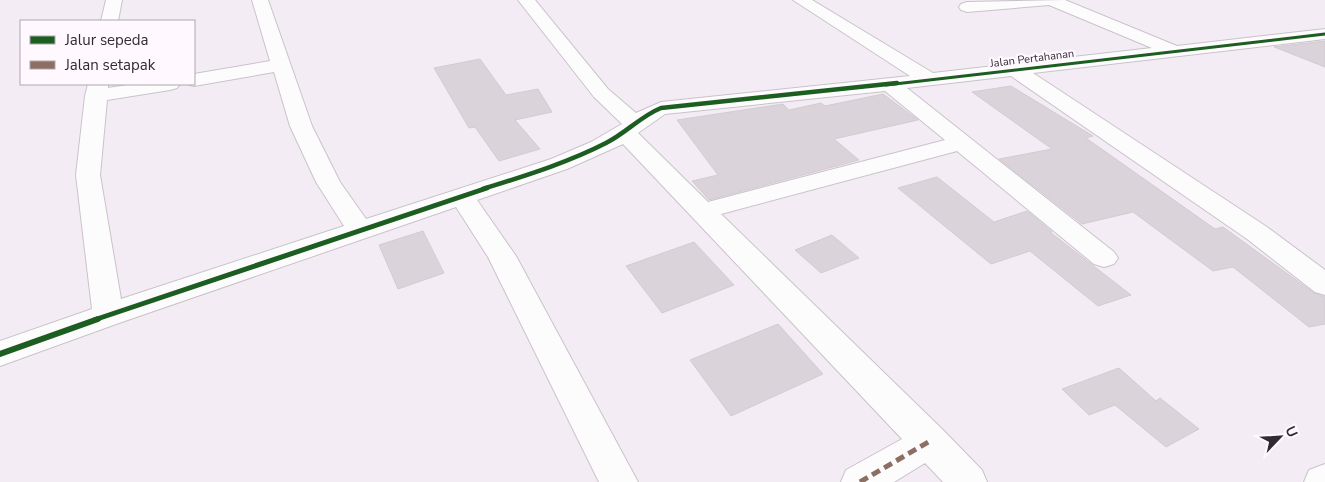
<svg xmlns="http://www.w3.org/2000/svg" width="1325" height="482" font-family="'Nunito Sans',sans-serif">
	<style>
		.building { fill: #dad3da; stroke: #d2ccd2 }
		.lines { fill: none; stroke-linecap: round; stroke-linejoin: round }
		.street-casing { stroke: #c9c3c9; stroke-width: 2 }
		.street { fill: #fdfcfd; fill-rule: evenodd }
		.quiet { stroke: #8d6e63; stroke-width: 5; stroke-dasharray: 9 5; stroke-linecap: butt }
		.cycleway-far3-casing { stroke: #fff9ff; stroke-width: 5 }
		.cycleway-far2-casing { stroke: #fff9ff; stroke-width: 7 }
		.cycleway-far1-casing { stroke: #fff9ff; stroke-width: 8 }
		.cycleway-casing { stroke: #fff9ff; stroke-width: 9 }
		.cycleway-far3 { stroke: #1b5e20; stroke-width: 3 }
		.cycleway-far2 { stroke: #1b5e20; stroke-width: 4.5 }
		.cycleway-far1 { stroke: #1b5e20; stroke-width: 5 }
		.cycleway { stroke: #1b5e20; stroke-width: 6 }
		.labels { text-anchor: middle; stroke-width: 4.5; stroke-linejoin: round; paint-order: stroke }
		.far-street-label { font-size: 11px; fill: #312b31; stroke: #fff9ff }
	</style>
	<rect width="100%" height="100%" fill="#f4ecf4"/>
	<path class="building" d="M 1325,41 L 1325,67 L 1274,47 Z
		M 480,59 L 506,95 L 538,89 L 552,112 L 515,120 L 540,149 L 499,161 L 475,127 L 469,128 L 434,68 Z
		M 1011,86 L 1093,136 L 1086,138 L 1215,229 L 1223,227 L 1314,293 L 1325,297 L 1325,324 L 1309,327 L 1233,267 L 1213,271 L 1133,212 L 1082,224 L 999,159 L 1052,149 L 972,92 Z
		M 883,94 L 918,120 L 834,139 L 859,160 L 709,200 L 692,181 L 718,175 L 677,120 L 783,104 L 789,110 L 821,103 L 825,106 Z
		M 937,177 L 994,222 L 1027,211 L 1052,232 L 1050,232 L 1131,295 L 1098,306 L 1030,251 L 991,264 L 898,188 Z
		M 423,231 L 444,273 L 398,289 L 379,245 Z
		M 832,235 L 859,258 L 821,273 L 795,250 Z
		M 694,242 L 734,285 L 662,313 L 626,266 Z
		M 778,324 L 823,374 L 731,416 L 690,360 Z
		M 1119,368 L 1156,401 L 1160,398 L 1199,429 L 1166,447 L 1115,405 L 1089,415 L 1062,389 Z"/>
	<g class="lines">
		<g class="street-casing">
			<path id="street" d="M 106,0 L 122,0 L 118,21 L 101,21 Z
				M 252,0 L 268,0 L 312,126 L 340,182 L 366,219 L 551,159 L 591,142 L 622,124 L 594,97 L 518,0 L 535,0 L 608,89 L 636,113 L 661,102 L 910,76 L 793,0 L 812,0 L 933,73 L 1152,48 L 1049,5 L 967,12 L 961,10 L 959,7 L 961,4 L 967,2 L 1065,0 L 1177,46 L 1325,29 L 1325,39 L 1033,73 L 1267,227 L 1325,270 L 1325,295 L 1315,292 L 1247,239 L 1011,76 L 907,88 L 1114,252 L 1118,258 L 1114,264 L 1104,267 L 1094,264 L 957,151 L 721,214 L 943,430 L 982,470 L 987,482 L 943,482 L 925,463 L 894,482 L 841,482 L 846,470 L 902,439 L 623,144 L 567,169 L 477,200 L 516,256 L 638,482 L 599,482 L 488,257 L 456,207 L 119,323 L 0,366 L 0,341 L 92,309 L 76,175 L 85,96 L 88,84 L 108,84 L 108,88 L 133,84 L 180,84 L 177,88 L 170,90 L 107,100 L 100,175 L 121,299 L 344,226 L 316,182 L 290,126 L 274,72 L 194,86 L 187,84 L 194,84 L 194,74 L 270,61 ZM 885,91 L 945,140 L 708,202 L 638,133 L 665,114 Z
				M 1325,464 L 1325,482 L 1304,482 L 1309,470 Z"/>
		</g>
		<use href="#street" class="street"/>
		<path class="quiet" d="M 860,482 L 930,441"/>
		<g class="cycleway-far3-casing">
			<path id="cycleway-far3" d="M 886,85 L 1325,34"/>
		</g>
		<g class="cycleway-far2-casing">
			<path id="cycleway-far2" d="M 483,189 C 524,176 567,163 606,143 C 626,133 641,116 661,108 L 897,83"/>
		</g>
		<g class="cycleway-far1-casing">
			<path id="cycleway-far1" d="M 94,320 L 487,188"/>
		</g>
		<g class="cycleway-casing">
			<path id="cycleway" d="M 0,354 L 98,319"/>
		</g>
		<use href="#cycleway-far3" class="cycleway-far3"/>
		<use href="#cycleway-far2" class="cycleway-far2"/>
		<use href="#cycleway-far1" class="cycleway-far1"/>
		<use href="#cycleway" class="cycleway"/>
	</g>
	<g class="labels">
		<g class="far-street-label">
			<text transform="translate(1032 58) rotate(-7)" y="4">Jalan Pertahanan</text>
		</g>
	</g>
	<rect x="20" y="20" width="175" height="65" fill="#fff9ff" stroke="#ada7ad"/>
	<rect x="30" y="36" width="25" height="8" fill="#1b5e20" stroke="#ada7ad"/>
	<text x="65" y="45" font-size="15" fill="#312b31">Jalur sepeda</text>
	<rect x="30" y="61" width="25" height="8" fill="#8d6e63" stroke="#ada7ad"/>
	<text x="65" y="70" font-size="15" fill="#312b31">Jalan setapak</text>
	<g transform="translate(1280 437) rotate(65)" stroke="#fff9ff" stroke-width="4" paint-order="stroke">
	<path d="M0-4L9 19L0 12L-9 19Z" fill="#312b31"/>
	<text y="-8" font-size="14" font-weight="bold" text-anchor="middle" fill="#312b31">U</text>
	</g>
</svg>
